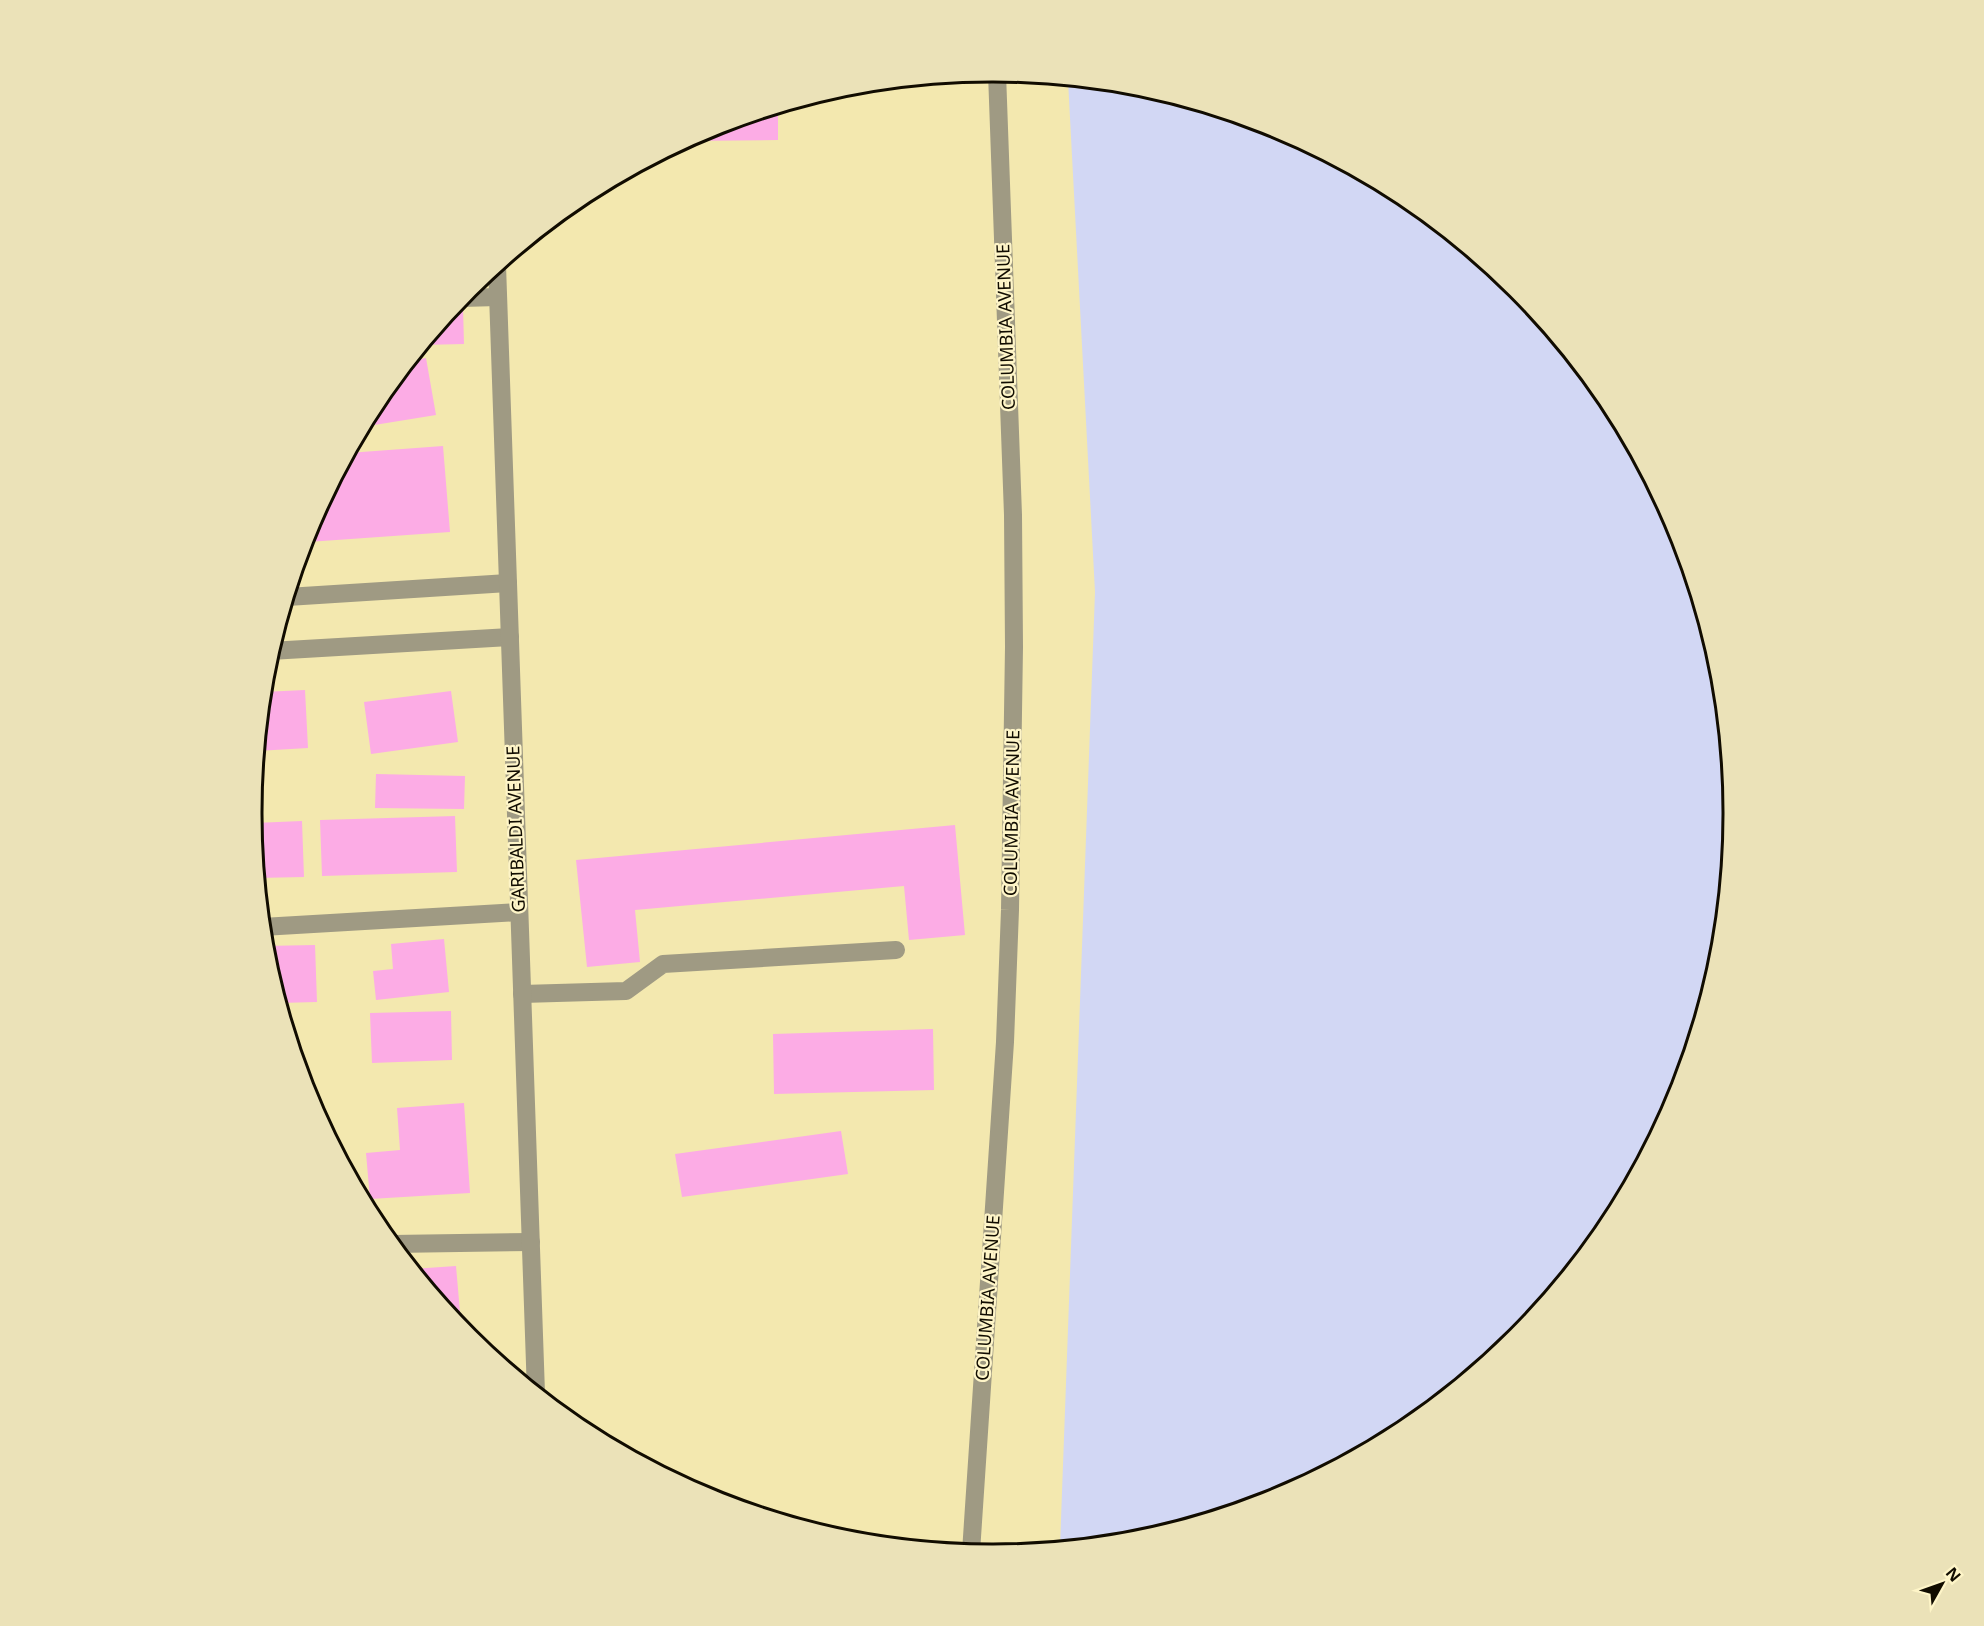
<svg xmlns="http://www.w3.org/2000/svg" width="1984" height="1626" font-family="'Noto Sans',sans-serif">
	<style>
		.green { fill: #d2d7f4 }
		.building { fill: #fcace5 }
		.lines { fill: none; stroke-linecap: round; stroke-linejoin: round }
		.lane { stroke: #9f9a83; stroke-width: 18 }
		.street { stroke: #9f9a83; stroke-width: 18 }
		.labels { text-anchor: middle; stroke-width: 4.5; stroke-linejoin: round; paint-order: stroke }
		.street-label { font-size: 18px; fill: #110c00; stroke: #fef5c8 }
		.rim { fill: none; stroke: #110c00; stroke-width: 3 }
	</style>
	<rect width="100%" height="100%" fill="#f3e8af"/>
	<path class="green" d="M 1068,80 L 1137,86 L 1276,129 L 1404,197 L 1516,289 L 1608,402 L 1677,530 L 1719,669 L 1733,813 L 1719,958 L 1676,1097 L 1608,1225 L 1516,1337 L 1403,1429 L 1275,1498 L 1136,1540 L 1060,1547 L 1095,592 Z"/>
	<path class="building" d="M 778,107 L 778,140 L 685,141 L 709,128 Z
		M 463,307 L 464,344 L 422,345 L 453,308 Z
		M 426,358 L 436,415 L 362,427 L 376,401 L 409,361 Z
		M 443,446 L 450,532 L 308,542 L 308,529 L 348,453 Z
		M 305,690 L 308,748 L 257,751 L 263,692 Z
		M 451,691 L 458,742 L 371,754 L 364,702 Z
		M 376,774 L 465,776 L 464,809 L 375,808 Z
		M 455,816 L 457,872 L 322,876 L 320,820 Z
		M 302,821 L 304,877 L 257,878 L 252,823 Z
		M 955,825 L 965,935 L 909,940 L 904,886 L 635,910 L 640,962 L 587,967 L 576,860 Z
		M 444,939 L 449,992 L 376,1000 L 373,971 L 393,969 L 391,944 Z
		M 315,945 L 317,1002 L 279,1003 L 265,957 L 264,946 Z
		M 451,1011 L 452,1060 L 372,1063 L 370,1013 Z
		M 933,1029 L 934,1090 L 774,1094 L 773,1034 Z
		M 464,1103 L 470,1193 L 370,1199 L 366,1153 L 400,1150 L 397,1108 Z
		M 841,1131 L 848,1174 L 682,1197 L 675,1154 Z
		M 456,1266 L 460,1312 L 448,1313 L 412,1269 Z"/>
	<g class="lines">
		<path class="lane" d="M 287,597 L 508,583
			M 270,651 L 510,637
			M 262,927 L 519,912
			M 522,994 L 626,991 L 663,964 L 896,950
			M 392,1244 L 531,1242"/>
		<path class="street" d="M 497,265 L 536,1393
			M 461,298 L 498,297
			M 971,1552 L 1005,1042 L 1010,910 L 1014,647 L 1013,515 L 997,73"/>
	</g>
	<g class="labels">
		<g class="street-label">
			<text transform="translate(1006 327) rotate(-92)" y="6">COLUMBIA AVENUE</text>
			<text transform="translate(1012 813) rotate(-89)" y="6">COLUMBIA AVENUE</text>
			<text transform="translate(516 829) rotate(-92)" y="6">GARIBALDI AVENUE</text>
			<text transform="translate(988 1298) rotate(-86)" y="6">COLUMBIA AVENUE</text>
		</g>
	</g>
	<path d="M0 0H1984V1626H0ZM992 82H993A730 730 0 0 1 1723 812V814A730 730 0 0 1 993 1544H992A730 730 0 0 1 262 814V812A730 730 0 0 1 992 82Z" fill="#ebe2b8" fill-rule="evenodd"/>
	<path class="rim" d="M992 82H993A730 730 0 0 1 1723 812V814A730 730 0 0 1 993 1544H992A730 730 0 0 1 262 814V812A730 730 0 0 1 992 82Z"/>
	<g transform="translate(1942 1584) rotate(50)" stroke="#fef5c8" stroke-width="4.5" paint-order="stroke">
	<path d="M0-4.5L10 22L0 15L-10 22Z" fill="#110c00"/>
	<text y="-9" font-size="16" font-weight="bold" text-anchor="middle" fill="#110c00">N</text>
	</g>
</svg>
